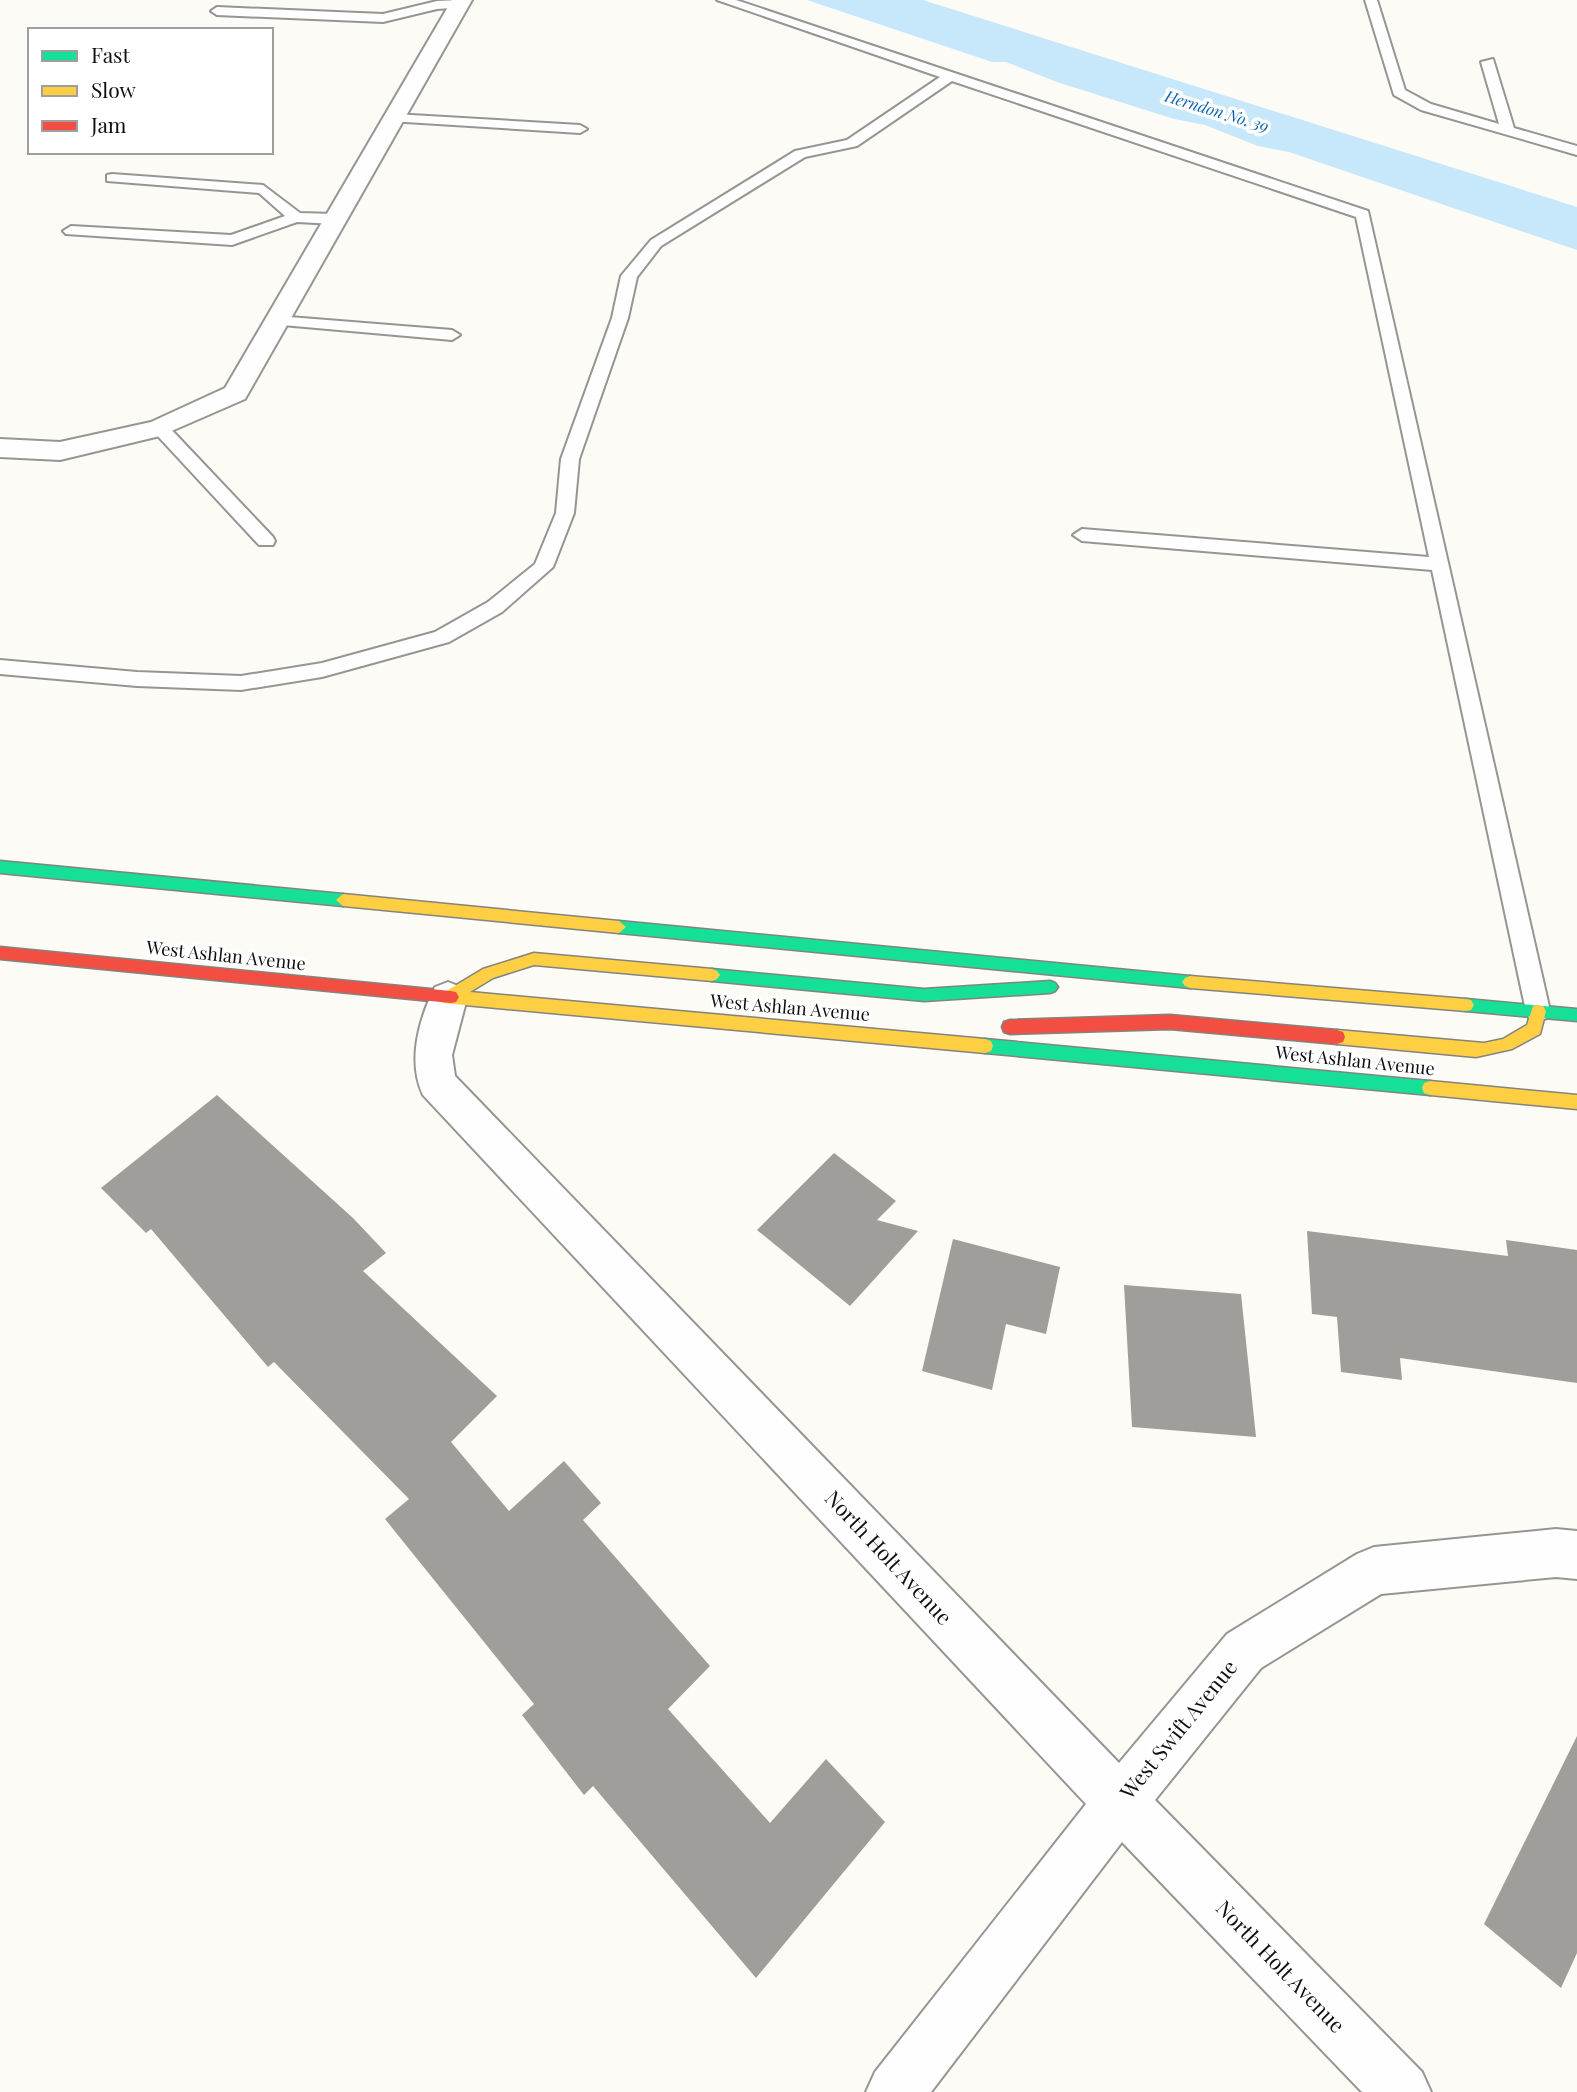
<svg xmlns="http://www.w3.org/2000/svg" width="1577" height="2092" font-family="'Playfair Display',serif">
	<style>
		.water { fill: #c7e7fb }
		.building { fill: #a09e9a }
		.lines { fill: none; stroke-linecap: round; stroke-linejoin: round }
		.lane-casing { stroke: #969593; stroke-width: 4 }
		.street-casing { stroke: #969593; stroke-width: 4 }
		.fast-casing { stroke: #838380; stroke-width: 3 }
		.slow-casing { stroke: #838380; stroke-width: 3 }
		.jam-casing { stroke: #838380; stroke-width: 3 }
		.lane { fill: #fffefe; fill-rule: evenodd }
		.street { fill: #fffefe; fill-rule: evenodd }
		.fast { fill: #16e098; fill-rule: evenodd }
		.slow { fill: #ffcf43; fill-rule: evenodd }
		.jam { fill: #f24e42; fill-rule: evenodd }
		.labels { text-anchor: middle; stroke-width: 7; stroke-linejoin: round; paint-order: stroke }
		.far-water-label { font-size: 16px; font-style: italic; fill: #0964b1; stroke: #fff }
		.street-label { font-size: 18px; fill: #0f0f0f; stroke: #fff }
		.near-street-label { font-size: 21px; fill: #0f0f0f; stroke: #fff }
	</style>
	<rect width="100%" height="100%" fill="#fcfbf5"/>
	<path class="water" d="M 807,0 L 923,0 L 1577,207 L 1577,250 L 1289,152 L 1258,146 L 1205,125 L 1174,119 L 1057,82 L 1006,62 L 992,62 Z"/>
	<path class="building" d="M 217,1095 L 353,1218 L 386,1253 L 363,1271 L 497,1396 L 451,1442 L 509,1511 L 564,1461 L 601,1503 L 583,1520 L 710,1666 L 668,1709 L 770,1823 L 826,1759 L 885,1822 L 756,1978 L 593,1786 L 584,1795 L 522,1715 L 534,1704 L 385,1519 L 409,1499 L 274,1362 L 268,1367 L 151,1229 L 146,1233 L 101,1188 Z
		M 834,1153 L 896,1201 L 877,1220 L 918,1231 L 850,1306 L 757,1230 Z
		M 1307,1231 L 1508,1256 L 1506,1240 L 1577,1250 L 1577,1383 L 1400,1358 L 1402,1380 L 1341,1372 L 1337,1317 L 1312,1314 Z
		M 953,1239 L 1060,1267 L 1046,1334 L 1006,1324 L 992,1390 L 922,1371 Z
		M 1124,1285 L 1241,1294 L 1256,1437 L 1132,1427 Z
		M 1577,1736 L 1577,1953 L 1561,1988 L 1484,1924 Z"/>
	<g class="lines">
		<g class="lane-casing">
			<path id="lane" d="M 460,0 L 465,1 L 465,7 L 437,9 L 383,22 L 217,15 L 211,11 L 217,7 L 383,14 L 437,1 Z
				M 717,0 L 736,0 L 1368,211 L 1550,1011 L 1547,1018 L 1538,1021 L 1529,1018 L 1526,1011 L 1432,570 L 1082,541 L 1073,535 L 1082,529 L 1429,557 L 1356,217 L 952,81 L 857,146 L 805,157 L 661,246 L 637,277 L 628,318 L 579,459 L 574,513 L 553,567 L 502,612 L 449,642 L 322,677 L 241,690 L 137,686 L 0,674 L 0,660 L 137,672 L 241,676 L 322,663 L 435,632 L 488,602 L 535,564 L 556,513 L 561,459 L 612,318 L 621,276 L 651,240 L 795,151 L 847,140 L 940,77 Z
				M 1365,0 L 1377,0 L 1405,90 L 1431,104 L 1499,124 L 1481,62 L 1493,59 L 1514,128 L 1577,146 L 1577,155 L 1421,110 L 1394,95 Z
				M 394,114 L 580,125 L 587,129 L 580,133 L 389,121 L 387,118 Z
				M 112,174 L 263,185 L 300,213 L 335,214 L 343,219 L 335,224 L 297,222 L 232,245 L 66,234 L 63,231 L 71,226 L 231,235 L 285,216 L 259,193 L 107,181 L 107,175 Z
				M 277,316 L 452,330 L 460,335 L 452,340 L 271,324 L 271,318 Z
				M 160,423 L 166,424 L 273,537 L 275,541 L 273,545 L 259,545 L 154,432 L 151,428 Z"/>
		</g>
		<g class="street-casing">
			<path id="street" d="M 452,0 L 472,0 L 245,399 L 160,436 L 60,460 L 0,457 L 0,439 L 60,442 L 151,422 L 225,388 Z
				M 448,982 L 461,987 L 467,998 L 452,1055 L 455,1076 L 1119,1763 L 1227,1634 L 1357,1554 L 1374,1547 L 1556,1529 L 1577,1531 L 1577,1579 L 1556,1577 L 1381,1594 L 1261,1668 L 1155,1800 L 1422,2072 L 1431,2092 L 1362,2092 L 1122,1842 L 931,2092 L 866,2092 L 875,2072 L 1086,1804 L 423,1095 C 407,1061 419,1019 435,987 Z"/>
		</g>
		<g class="fast-casing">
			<path id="fast" d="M 0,861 L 343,894 L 350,900 L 343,906 L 0,873 Z
				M 619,921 L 1190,976 L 1195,978 L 1198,982 L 1195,986 L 1190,988 L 619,933 L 612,927 Z
				M 712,969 L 924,989 L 1050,981 L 1055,983 L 1058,987 L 1055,991 L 1050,993 L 924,1001 L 712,981 L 707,979 L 704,975 L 707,971 Z
				M 1466,999 L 1577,1009 L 1577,1021 L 1466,1011 L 1461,1010 L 1458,1005 L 1461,1000 Z
				M 985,1039 L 1430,1081 L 1436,1083 L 1438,1088 L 1436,1093 L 1430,1095 L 985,1053 L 979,1051 L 977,1046 L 979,1041 Z"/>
		</g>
		<g class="slow-casing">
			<path id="slow" d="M 343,894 L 619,921 L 626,927 L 619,933 L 343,906 L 336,900 Z
				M 534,953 L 712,969 L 717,971 L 720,975 L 717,979 L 712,981 L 534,965 L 493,978 L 470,992 L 985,1039 L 991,1041 L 993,1046 L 991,1051 L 985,1053 L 443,1003 L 440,998 L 443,993 L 483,969 Z
				M 1190,976 L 1466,999 L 1471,1000 L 1474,1005 L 1471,1010 L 1466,1011 L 1190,988 L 1185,986 L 1182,982 L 1185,978 Z
				M 1538,1005 L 1543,1006 L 1546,1011 L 1540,1034 L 1512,1049 L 1476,1057 L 1337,1044 L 1331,1042 L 1329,1037 L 1331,1032 L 1337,1030 L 1484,1043 L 1503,1039 L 1527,1025 L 1533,1006 Z
				M 1430,1081 L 1577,1095 L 1577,1109 L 1430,1095 L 1424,1093 L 1422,1088 L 1424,1083 Z"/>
		</g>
		<g class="jam-casing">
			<path id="jam" d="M 0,947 L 451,991 L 456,992 L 459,997 L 456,1002 L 451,1003 L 0,959 Z
				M 1170,1015 L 1337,1030 L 1343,1032 L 1345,1037 L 1343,1042 L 1337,1044 L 1170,1029 L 1010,1034 L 1004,1032 L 1002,1027 L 1004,1022 L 1010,1020 Z"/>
		</g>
		<use href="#lane" class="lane"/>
		<use href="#street" class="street"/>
		<use href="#fast" class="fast"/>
		<use href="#slow" class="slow"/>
		<use href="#jam" class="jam"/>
	</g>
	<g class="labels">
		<g class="far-water-label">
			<text transform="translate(1217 111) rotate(17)" y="6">Herndon No. 39</text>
		</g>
		<g class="street-label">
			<text transform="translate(226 956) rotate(6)" y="6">West Ashlan Avenue</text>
			<text transform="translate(790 1008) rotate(5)" y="6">West Ashlan Avenue</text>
			<text transform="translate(1355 1061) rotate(6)" y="6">West Ashlan Avenue</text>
		</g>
		<g class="near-street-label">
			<text transform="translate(888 1558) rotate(47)" y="7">North Holt Avenue</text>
			<text transform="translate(1179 1730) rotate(-51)" y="7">West Swift Avenue</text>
			<text transform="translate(1280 1967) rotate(46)" y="7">North Holt Avenue</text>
		</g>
	</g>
	<rect x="28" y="28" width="245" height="126" fill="#ffffff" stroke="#9f9f9f" stroke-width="2"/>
	<rect x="42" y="51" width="35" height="10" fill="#16e098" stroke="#9f9f9f" stroke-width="2"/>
	<text x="91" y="63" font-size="21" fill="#0f0f0f">Fast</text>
	<rect x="42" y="86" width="35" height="10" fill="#ffcf43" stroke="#9f9f9f" stroke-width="2"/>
	<text x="91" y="98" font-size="21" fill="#0f0f0f">Slow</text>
	<rect x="42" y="121" width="35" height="10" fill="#f24e42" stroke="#9f9f9f" stroke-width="2"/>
	<text x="91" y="133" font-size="21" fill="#0f0f0f">Jam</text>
</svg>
